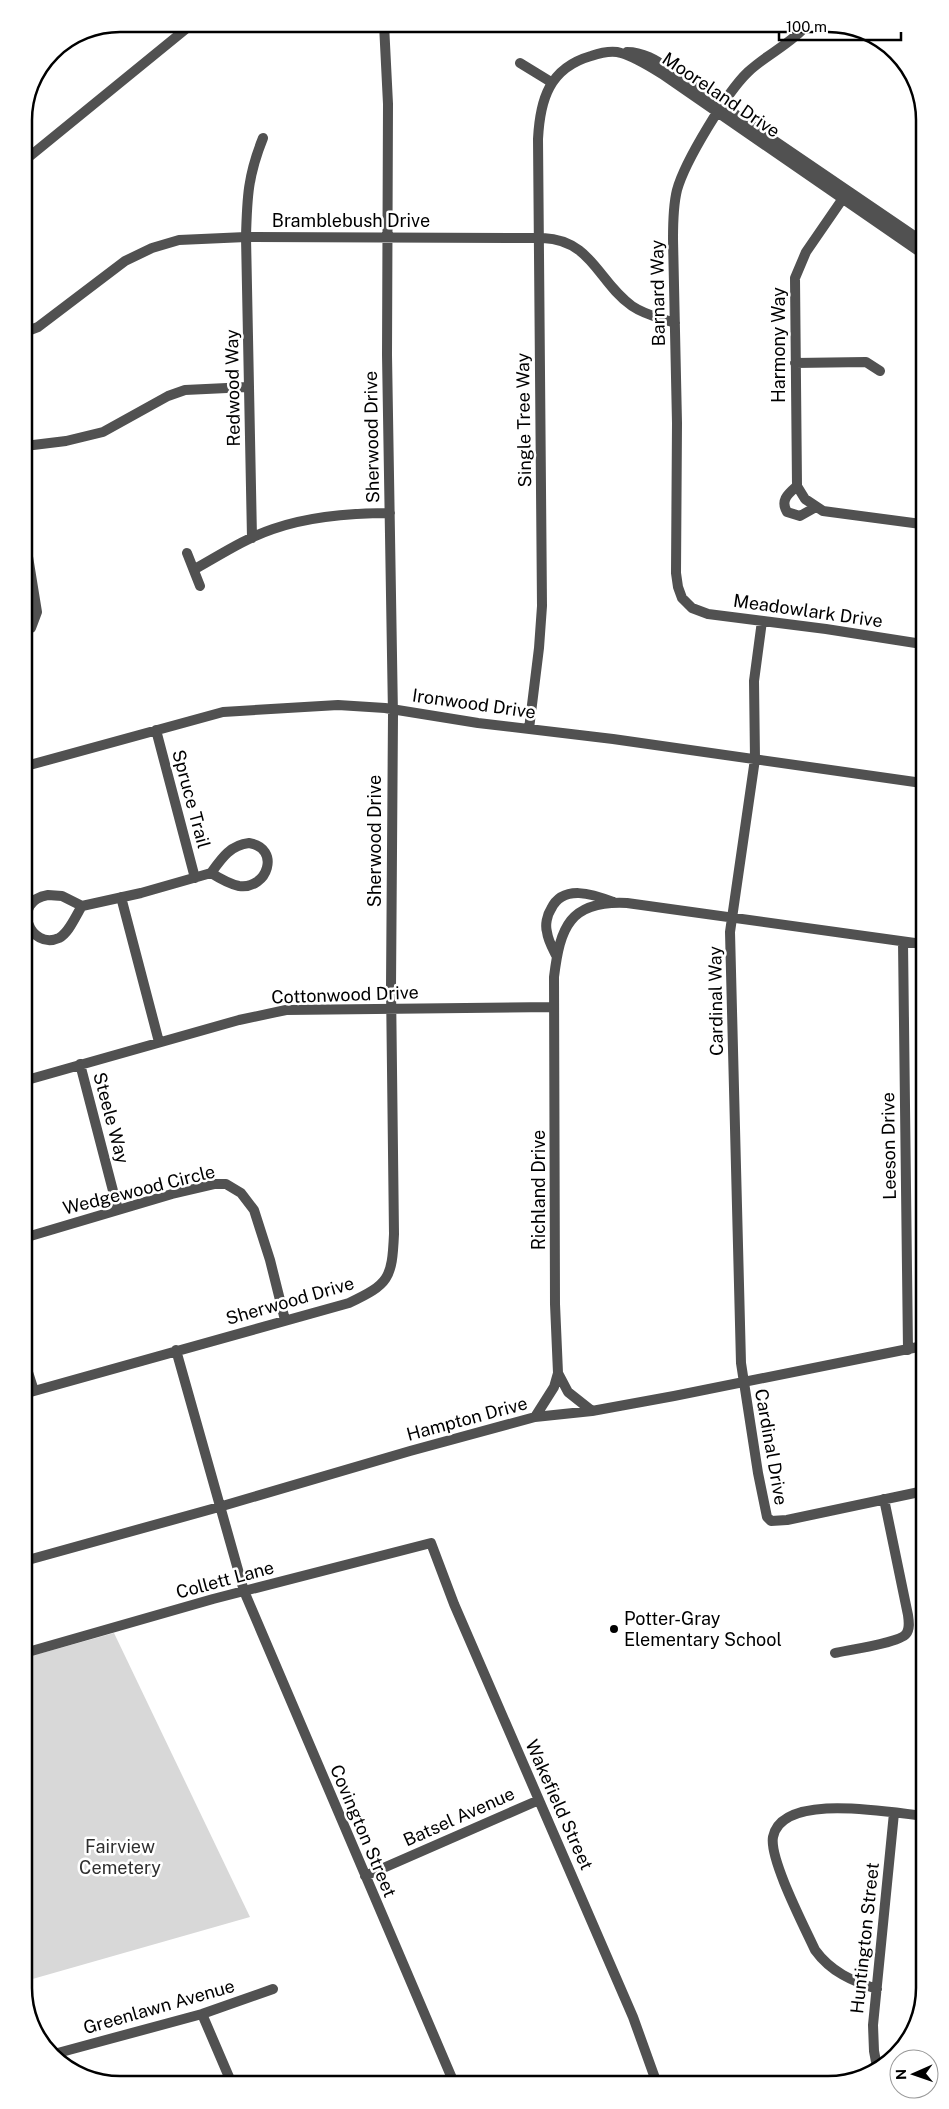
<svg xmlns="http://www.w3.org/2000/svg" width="949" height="2109" font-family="'Public Sans',sans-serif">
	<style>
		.green { fill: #d8d8d8 }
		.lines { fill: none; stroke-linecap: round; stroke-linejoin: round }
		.minor { stroke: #515151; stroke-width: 10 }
		.poi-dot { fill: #000; stroke: #fff; stroke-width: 2 }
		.labels { text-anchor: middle; stroke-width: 5; stroke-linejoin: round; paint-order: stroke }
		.street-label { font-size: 18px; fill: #000; stroke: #fff }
		.poi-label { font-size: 18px; fill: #000; stroke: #fff; text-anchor: start }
		.park-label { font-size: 18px; fill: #2f2f2f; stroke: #fff }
		.rim { fill: none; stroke: #000; stroke-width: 2.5 }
	</style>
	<rect width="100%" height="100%" fill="#fff"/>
	<path class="green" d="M 114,1633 L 250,1917 L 29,1980 L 28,1657 Z"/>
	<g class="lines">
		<path class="minor" d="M 808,24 C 791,44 767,54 748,72 C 727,92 685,161 677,190 C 673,206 673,223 673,239 L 677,423 L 676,573 L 678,587 L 682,598 L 692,608 L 708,614 L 826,629 L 922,644
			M 627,52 C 643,52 656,60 669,69 L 920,240
			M 520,63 L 551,82
			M 24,161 L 192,24
			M 848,191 L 806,252 L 795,278 L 797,486 L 805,499 L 823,511 L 921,524
			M 25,332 L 38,327 L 125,261 L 152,248 L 179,240 L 246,237 L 543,238 C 592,240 598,282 632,306 C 645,315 660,318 675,323
			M 795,363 L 866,362 L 880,371
			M 25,446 L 66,441 L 103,432 L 168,396 L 185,390 L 248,387
			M 797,486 C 788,494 780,500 787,512 L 800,516 L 816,507
			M 25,538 L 37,612 L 31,628
			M 252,538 L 246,237 C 247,197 248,175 263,138
			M 187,553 L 200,586
			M 195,569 C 220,555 246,538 273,529 C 310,516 351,513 390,513
			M 762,621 L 754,681 L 755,759 L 730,932 L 741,1363 L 758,1473 L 767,1517 L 771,1521 L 787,1520 L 924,1491
			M 529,729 L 539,648 L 542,606 L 538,139 C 540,100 549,68 591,56 C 600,53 612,50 621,53 C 635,57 649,66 662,74 L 920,252
			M 156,730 L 195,878
			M 26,766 L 223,712 L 338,705 L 385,708 L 478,723 L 613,739 L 922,783
			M 249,843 C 281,848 268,890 239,886 C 229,884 219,878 211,873 C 221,859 230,845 249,843 Z
			M 48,895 L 62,896 L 82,906 C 76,915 69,933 59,938 C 30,951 10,901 48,895 Z
			M 121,897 L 159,1042
			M 82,906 L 141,893 L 211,873
			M 903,942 L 908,1350
			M 557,957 C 553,949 548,941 547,932 C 545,925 547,915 551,909 C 563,884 593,894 613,902
			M 80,1064 L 118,1210
			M 27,1080 L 239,1020 L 286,1010 L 554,1007
			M 27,1237 L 172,1194 L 215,1184 L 226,1184 L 241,1193 L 254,1210 L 270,1260 L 285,1320
			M 176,1350 L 244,1591 L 454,2083
			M 27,1369 L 34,1391
			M 558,1373 L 568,1392 L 592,1411
			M 27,1393 L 349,1303 C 389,1284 392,1279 394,1234 L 391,987 L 393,715 L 387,355 L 388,104 L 384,24
			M 535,1417 L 554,1387 L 558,1373 L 555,1304 L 554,977 C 560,928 569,900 627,903 L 922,944
			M 28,1560 L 219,1507 L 410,1451 L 535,1417 L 592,1411 L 674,1396 L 923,1346
			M 28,1652 L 213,1599 L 431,1543 L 454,1604 L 633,2017 L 656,2081
			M 835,1653 C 848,1650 899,1643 906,1634 C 910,1629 909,1622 908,1615 L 884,1499
			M 365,1876 L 539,1800
			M 877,1989 C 852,1981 831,1972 815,1950 C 805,1928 769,1859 773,1837 C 782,1791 892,1813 925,1816
			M 202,2014 L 232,2084
			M 54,2054 L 202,2014 L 273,1989
			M 877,2067 L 874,2051 L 873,2025 L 894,1813"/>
	</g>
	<circle class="poi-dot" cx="614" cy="1629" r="5"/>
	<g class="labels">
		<g class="street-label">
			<text transform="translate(721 95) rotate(34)" y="6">Mooreland Drive</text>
			<text x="351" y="227">Bramblebush Drive</text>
			<text transform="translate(658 293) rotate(-91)" y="6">Barnard Way</text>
			<text transform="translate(779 345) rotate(-90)" y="6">Harmony Way</text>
			<text transform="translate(233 388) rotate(-91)" y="6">Redwood Way</text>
			<text transform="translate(524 420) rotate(-91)" y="6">Single Tree Way</text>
			<text transform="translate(372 437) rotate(-91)" y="6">Sherwood Drive</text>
			<text transform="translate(808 611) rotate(8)" y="6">Meadowlark Drive</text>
			<text transform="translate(474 704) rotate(8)" y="6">Ironwood Drive</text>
			<text transform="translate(191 799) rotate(75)" y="6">Spruce Trail</text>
			<text transform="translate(375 841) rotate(-90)" y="6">Sherwood Drive</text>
			<text transform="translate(345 995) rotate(-2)" y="6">Cottonwood Drive</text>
			<text transform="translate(716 1001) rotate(-91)" y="6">Cardinal Way</text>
			<text transform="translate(111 1118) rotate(75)" y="6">Steele Way</text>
			<text transform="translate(889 1146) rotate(-91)" y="6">Leeson Drive</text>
			<text transform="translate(139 1190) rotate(-14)" y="6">Wedgewood Circle</text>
			<text transform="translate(539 1190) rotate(-90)" y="6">Richland Drive</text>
			<text transform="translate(290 1301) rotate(-16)" y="6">Sherwood Drive</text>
			<text transform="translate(467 1419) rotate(-15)" y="6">Hampton Drive</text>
			<text transform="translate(771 1447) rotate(80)" y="6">Cardinal Drive</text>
			<text transform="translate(225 1580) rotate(-15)" y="6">Collett Lane</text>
			<text transform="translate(559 1805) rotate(66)" y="6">Wakefield Street</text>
			<text transform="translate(459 1817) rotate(-24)" y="6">Batsel Avenue</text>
			<text transform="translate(363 1831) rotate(67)" y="6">Covington Street</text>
			<text transform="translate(865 1938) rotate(-84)" y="6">Huntington Street</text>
			<text transform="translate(159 2007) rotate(-16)" y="6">Greenlawn Avenue</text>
		</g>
		<g class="poi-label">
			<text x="624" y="1625">Potter-Gray<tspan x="624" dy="21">Elementary School</tspan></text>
		</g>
		<g class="park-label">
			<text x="120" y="1853">Fairview<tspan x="120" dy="21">Cemetery</tspan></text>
		</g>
	</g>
	<path d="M0 0H949V2109H0ZM120 32H828A88 88 0 0 1 916 120V1988A88 88 0 0 1 828 2076H120A88 88 0 0 1 32 1988V120A88 88 0 0 1 120 32Z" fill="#fff" fill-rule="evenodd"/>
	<path class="rim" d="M120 32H828A88 88 0 0 1 916 120V1988A88 88 0 0 1 828 2076H120A88 88 0 0 1 32 1988V120A88 88 0 0 1 120 32Z"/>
	<g transform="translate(914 2074) rotate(268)"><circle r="24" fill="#ffffff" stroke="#999999"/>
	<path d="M0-4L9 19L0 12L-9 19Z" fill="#000000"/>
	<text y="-8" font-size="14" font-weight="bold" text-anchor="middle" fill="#000000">N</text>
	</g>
	<path d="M779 32v8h122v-8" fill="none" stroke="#000000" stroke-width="2.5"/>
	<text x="786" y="32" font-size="15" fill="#000000" stroke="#ffffff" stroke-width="4" paint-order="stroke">100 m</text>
</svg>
